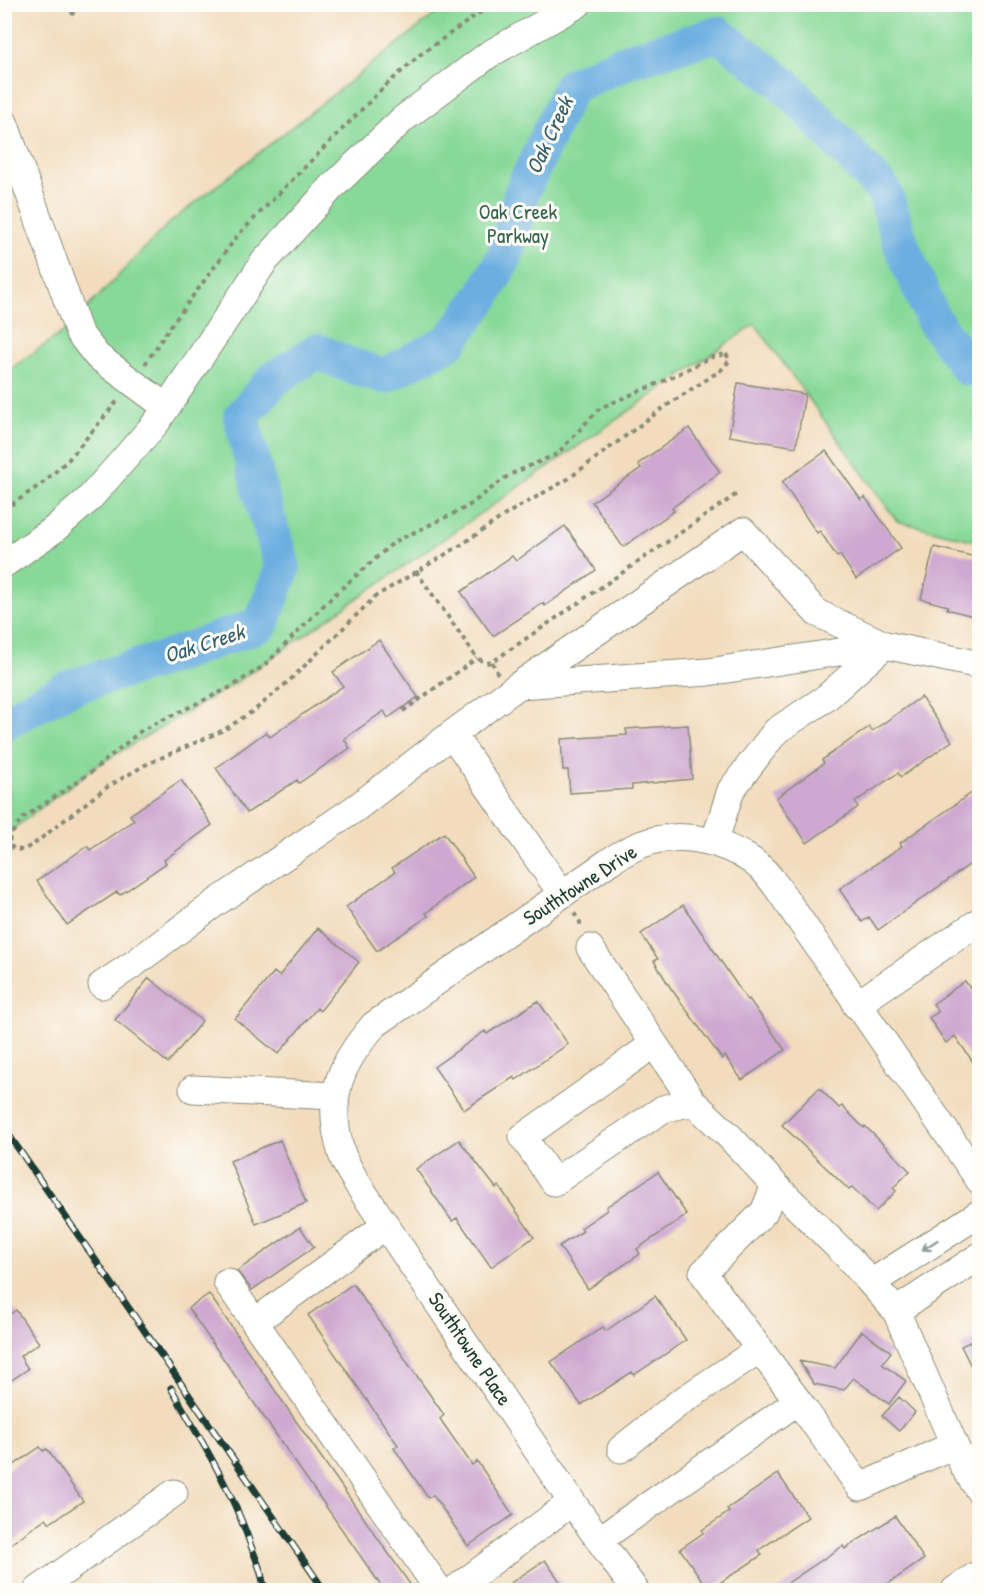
<svg xmlns="http://www.w3.org/2000/svg" width="984" height="1595" font-family="'Patrick Hand',sans-serif">
	<style>
		.green { fill: #88d999; stroke: #548b66; stroke-width: 1.5 }
		.lines { fill: none; stroke-linecap: round; stroke-linejoin: round }
		.river { stroke: #6caee0; stroke-width: 36 }
		.building { fill: #cea8d0 }
		.minor-casing { stroke: #888c78; stroke-width: 29 }
		.path { stroke: #888c78; stroke-width: 4; stroke-dasharray: 4.5 4.5; stroke-linecap: butt }
		.minor { stroke: #fff; stroke-width: 27 }
		.rail-casing { stroke: #1f3d34; stroke-width: 7 }
		.rail { stroke: #fdfcf7; stroke-width: 4.5; stroke-dasharray: 14; stroke-linecap: butt }
		.oneway { stroke: #8f9e9a }
		.labels { text-anchor: middle; stroke-width: 6; stroke-linejoin: round; paint-order: stroke }
		.park-label { font-size: 21px; fill: #39644d; stroke: #fdfcf7 }
		.street-label { font-size: 21px; fill: #1f3d34; stroke: #fdfcf7 }
		.water-label { font-size: 22px; font-style: italic; fill: #365f68; stroke: #fdfcf7 }
	</style>
	<rect width="100%" height="100%" fill="#fdfcf7"/>
	<filter id="ink" filterUnits="userSpaceOnUse"><feTurbulence type="fractalNoise" baseFrequency=".0167" numOctaves="2"/><feDisplacementMap in="SourceGraphic" scale="12" xChannelSelector="R" yChannelSelector="G"/><feConvolveMatrix kernelMatrix="1 2 1 2 8 2 1 2 1" color-interpolation-filters="sRGB"/></filter>
	<filter id="wash" filterUnits="userSpaceOnUse"><feTurbulence type="fractalNoise" baseFrequency=".008" numOctaves="4" result="noise"/><feDisplacementMap in="SourceGraphic" scale="24" xChannelSelector="R" yChannelSelector="G"/><feGaussianBlur stdDeviation="1.35" result="paint"/><feColorMatrix in="noise" values="0 0 0 0 0 0 0 0 0 0 0 0 0 0 0 0 0 1.4 0 .05"/><feComposite in="paint" operator="in"/></filter>
	<g filter="url(#wash)">
		<rect width="100%" height="100%" fill="#f2dcbd"/>
		<path class="green" d="M 447,5 L 979,5 L 979,542 L 897,521 L 755,324 L 232,685 L 96,766 L 5,835 L 5,373 L 67,329 L 167,225 Z"/>
		<g class="lines">
			<path class="river" d="M 4,723 L 68,688 L 163,659 L 261,624 L 283,567 L 264,506 L 241,417 L 274,379 L 317,351 L 349,365 L 384,376 L 449,342 L 483,296 L 505,256 L 522,192 L 571,86 L 630,60 L 718,34 L 784,84 L 884,191 L 902,247 L 933,319 L 968,368 L 980,366"/>
		</g>
		<g id="blocks">
			<path class="building" d="M 738,383 L 805,394 L 796,447 L 729,436 Z
				M 689,428 L 720,472 L 672,508 L 674,511 L 623,547 L 592,502 L 641,468 L 638,464 Z
				M 826,451 L 861,500 L 865,497 L 901,548 L 856,579 L 840,555 L 837,557 L 820,531 L 817,533 L 782,482 Z
				M 565,526 L 596,570 L 545,606 L 543,603 L 493,636 L 461,592 L 512,556 L 516,561 Z
				M 934,547 L 980,558 L 980,618 L 947,609 L 948,606 L 921,599 Z
				M 379,640 L 418,697 L 388,718 L 384,711 L 344,739 L 350,748 L 299,783 L 297,780 L 247,813 L 216,768 L 266,732 L 270,737 L 343,686 L 333,672 Z
				M 921,697 L 952,741 L 901,777 L 898,773 L 855,802 L 858,807 L 807,843 L 776,798 L 824,763 L 822,760 L 869,727 L 872,731 Z
				M 688,725 L 692,779 L 632,785 L 632,789 L 570,793 L 568,770 L 563,770 L 561,739 L 627,735 L 626,729 Z
				M 181,780 L 212,825 L 164,860 L 166,863 L 120,895 L 117,892 L 67,925 L 37,881 L 87,846 L 90,850 L 134,820 L 130,815 Z
				M 973,792 L 980,803 L 980,857 L 878,930 L 869,917 L 862,922 L 839,889 L 902,846 L 900,843 Z
				M 444,833 L 474,877 L 426,913 L 428,916 L 377,951 L 346,907 L 395,872 L 392,868 Z
				M 683,905 L 747,1000 L 749,999 L 785,1050 L 742,1080 L 725,1056 L 722,1059 L 670,987 L 654,961 L 658,959 L 641,934 Z
				M 318,928 L 359,962 L 320,1011 L 317,1008 L 278,1054 L 235,1019 L 274,972 L 279,976 Z
				M 149,978 L 202,1021 L 168,1063 L 115,1020 Z
				M 965,981 L 980,1002 L 980,1072 L 955,1036 L 946,1043 L 929,1018 L 938,1012 L 933,1004 Z
				M 538,1001 L 568,1044 L 516,1080 L 514,1077 L 464,1110 L 434,1067 L 485,1031 L 487,1034 Z
				M 819,1088 L 839,1108 L 842,1106 L 864,1128 L 865,1126 L 910,1171 L 893,1188 L 896,1191 L 876,1211 L 852,1187 L 849,1190 L 782,1125 Z
				M 280,1140 L 306,1203 L 256,1224 L 230,1161 Z
				M 459,1140 L 496,1188 L 499,1186 L 534,1237 L 491,1267 L 457,1218 L 452,1221 L 416,1169 Z
				M 658,1172 L 687,1215 L 637,1249 L 640,1254 L 588,1289 L 559,1246 L 583,1231 L 581,1228 L 607,1210 L 606,1207 Z
				M 300,1227 L 314,1247 L 252,1290 L 237,1271 Z
				M 353,1284 L 444,1415 L 440,1419 L 472,1465 L 477,1461 L 513,1515 L 468,1546 L 433,1495 L 428,1498 L 394,1448 L 398,1445 L 308,1315 Z
				M 209,1294 L 300,1427 L 414,1590 L 384,1590 L 188,1308 Z
				M 655,1296 L 686,1340 L 634,1375 L 632,1372 L 581,1405 L 551,1362 L 603,1327 L 606,1331 Z
				M 16,1310 L 39,1343 L 20,1356 L 28,1369 L 4,1385 L 4,1318 Z
				M 862,1331 L 891,1352 L 882,1364 L 906,1381 L 889,1404 L 853,1378 L 844,1390 L 814,1384 L 799,1361 L 835,1368 Z
				M 980,1337 L 980,1384 L 961,1346 Z
				M 899,1397 L 915,1412 L 899,1431 L 882,1416 Z
				M 40,1447 L 43,1451 L 47,1449 L 83,1501 L 50,1523 L 46,1518 L 4,1549 L 4,1472 Z
				M 778,1474 L 808,1517 L 759,1550 L 762,1555 L 709,1590 L 680,1549 L 703,1533 L 702,1530 L 729,1512 L 727,1509 Z
				M 895,1516 L 924,1559 L 879,1590 L 777,1590 L 843,1546 L 845,1549 Z
				M 545,1560 L 566,1590 L 500,1590 Z"/>
		</g>
	</g>
	<g filter="url(#ink)">
		<use href="#blocks" fill-opacity="0" stroke="#888c78" stroke-width="1.5"/>
		<g class="lines">
			<g class="minor-casing">
				<path id="minor" d="M 4,122 L 79,333 L 97,356 L 166,407
					M 4,564 L 52,531 L 88,500 L 156,423 L 264,262 L 331,188 L 403,119 L 488,55 L 578,4
					M 519,685 L 743,531 L 817,613 L 885,645 L 980,665
					M 452,734 L 519,685 L 708,672 L 885,645 L 826,698 L 776,731 L 731,790 L 714,843
					M 590,948 L 693,1102 L 729,1136 L 775,1185 L 848,1257 L 896,1311 L 964,1467 L 980,1492
					M 102,985 L 135,963 L 214,904 L 356,808 L 452,734 L 562,894
					M 856,1005 L 980,921
					M 654,1044 L 523,1137 L 554,1182 L 663,1109 L 693,1102
					M 193,1089 L 335,1096
					M 227,1282 L 439,1590
					M 871,1283 L 980,1213
					M 896,1311 L 980,1256
					M 255,1322 L 386,1225
					M 798,1401 L 860,1487 L 954,1445
					M 621,1449 L 679,1403 L 760,1349
					M 599,1540 L 798,1401 L 703,1273 L 764,1212 L 775,1185
					M 38,1590 L 174,1493
					M 454,1590 L 572,1502
					M 635,1590 L 572,1502 L 357,1183 C 352,1174 345,1164 342,1154 C 325,1100 338,1066 374,1025 L 610,861 C 626,851 642,842 661,839 C 695,833 737,846 762,869 C 768,874 772,881 777,887 L 980,1181
					M 955,1590 L 980,1573"/>
			</g>
			<path class="path" d="M 66,4 L 76,18
				M 726,354 L 730,360 L 721,370 L 663,408 L 568,479 L 508,513 L 461,545 L 376,596 L 289,681 L 256,709 L 224,730 L 145,765 L 104,789 L 34,844 L 23,850 L 14,849 L 9,844 L 10,836 L 22,819 L 90,773 L 142,730 L 231,687 L 265,665 L 331,598 L 394,542 L 467,507 L 509,475 L 557,454 L 600,408 L 668,379 L 712,357 Z
				M 145,364 L 170,327 L 238,235 L 383,88 L 421,54 L 492,4
				M 4,510 L 44,482 L 69,459 L 119,399
				M 416,571 L 477,658 L 486,663 L 492,662 L 737,494
				M 492,662 L 498,674
				M 403,711 L 477,658
				M 574,913 L 580,922 L 580,928"/>
			<use href="#minor" class="minor"/>
			<g class="rail-casing">
				<path id="rail" d="M 4,1128 L 324,1590
					M 171,1388 C 201,1440 232,1490 251,1546 C 257,1561 263,1575 264,1590"/>
			</g>
			<use href="#rail" class="rail"/>
		</g>
		<defs><path id="oneway-shaft" d="M-6 0H5M1.5-3L5.5 0L1.5 3" fill="none" stroke-width="1.6" stroke-linecap="round" stroke-linejoin="round" transform="scale(1.5)"/></defs>
		<use class="oneway" href="#oneway-shaft" transform="translate(930 1245) rotate(147)"/>
	</g>
	<g class="labels">
		<g class="park-label">
			<text x="518" y="219">Oak Creek<tspan x="518" dy="24">Parkway</tspan></text>
		</g>
		<g class="street-label">
			<text transform="translate(580 885) rotate(-33)" y="7">Southtowne Drive</text>
			<text transform="translate(470 1349) rotate(56)" y="7">Southtowne Place</text>
		</g>
		<g class="water-label">
			<text transform="translate(549 135) rotate(-65)" y="8">Oak Creek</text>
			<text transform="translate(204 643) rotate(-18)" y="8">Oak Creek</text>
		</g>
	</g>
	<rect width="984" height="1595" fill="none" stroke="#fdfcf7" stroke-width="24"/>
</svg>
